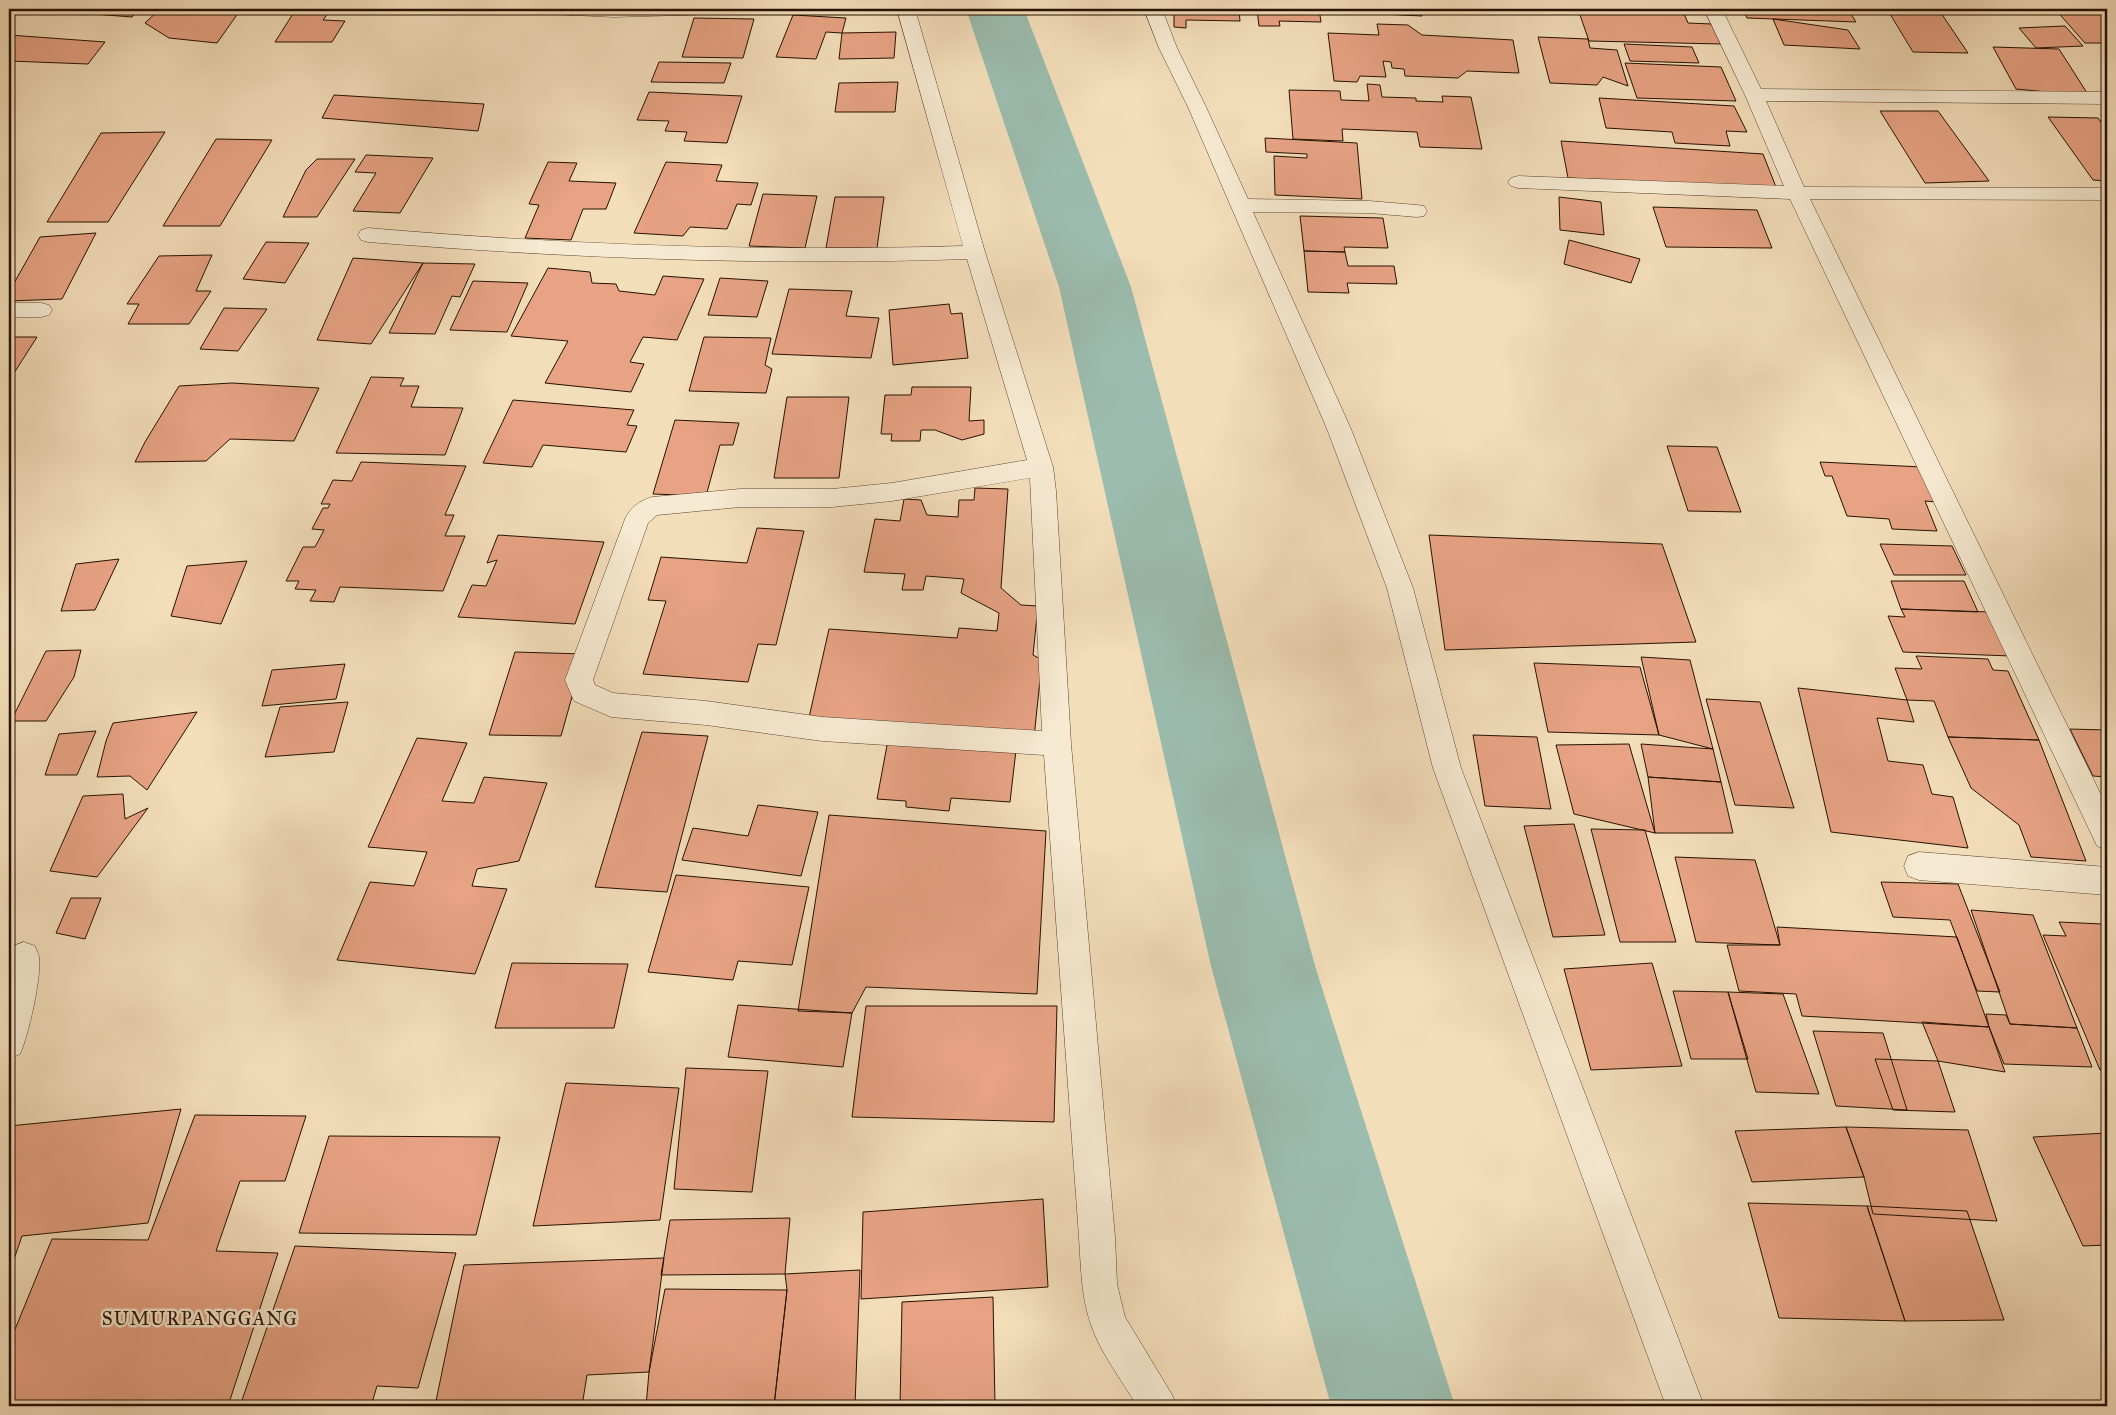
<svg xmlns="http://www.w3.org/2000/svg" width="2116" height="1415" font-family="'IM FELL Great Primer',serif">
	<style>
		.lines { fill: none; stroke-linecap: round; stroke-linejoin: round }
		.river { fill: #9bbcae; fill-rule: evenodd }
		.building { fill: #e7a384; stroke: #261101 }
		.street-casing { stroke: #59442f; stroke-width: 1 }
		.street { fill: #f7ead2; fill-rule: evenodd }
		.labels { text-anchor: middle; stroke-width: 5; stroke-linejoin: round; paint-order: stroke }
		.near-quarter-label { font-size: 19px; letter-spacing: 1px; fill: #261101; stroke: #f7ead2 }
	</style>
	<rect width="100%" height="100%" fill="#f3deba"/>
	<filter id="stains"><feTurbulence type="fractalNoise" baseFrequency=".004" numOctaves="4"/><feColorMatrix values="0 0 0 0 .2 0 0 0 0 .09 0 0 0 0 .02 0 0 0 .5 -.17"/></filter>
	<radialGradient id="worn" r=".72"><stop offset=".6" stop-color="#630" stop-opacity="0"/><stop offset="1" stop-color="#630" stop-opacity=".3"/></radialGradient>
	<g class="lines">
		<path class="river" d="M 966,9 L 1024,9 L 1131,287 L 1315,966 L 1455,1406 L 1331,1406 L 1211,966 L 1059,287 Z"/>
	</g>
	<path class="building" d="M 29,9 L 140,9 L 132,17 Z
		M 160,9 L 241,9 L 217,43 L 169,38 L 145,23 Z
		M 296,9 L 331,9 L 323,20 L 345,21 L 332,42 L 275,42 Z
		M 1174,9 L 1254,9 L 1254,10 L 1239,10 L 1240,21 L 1186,20 L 1186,28 L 1174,27 Z
		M 1257,9 L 1319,9 L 1321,22 L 1279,21 L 1280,26 L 1259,26 Z
		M 1380,9 L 1421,9 L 1422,16 L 1381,14 Z
		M 1578,9 L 1682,9 L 1688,23 L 1712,24 L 1721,44 L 1589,41 Z
		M 1743,9 L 1848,9 L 1856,22 L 1747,18 Z
		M 1887,9 L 1939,10 L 1968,53 L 1913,52 Z
		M 2055,9 L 2100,9 L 2107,17 L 2107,43 L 2085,43 Z
		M 793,15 L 846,18 L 842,33 L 826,32 L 816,59 L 776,57 Z
		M 694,18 L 754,19 L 743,58 L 682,57 Z
		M 1773,19 L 1848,30 L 1860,49 L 1784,45 Z
		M 1377,24 L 1408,25 L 1422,35 L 1513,40 L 1519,73 L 1467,71 L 1458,78 L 1405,76 L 1404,69 L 1392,68 L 1391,62 L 1383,61 L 1386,77 L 1360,76 L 1357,82 L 1334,81 L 1328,33 L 1379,35 Z
		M 2065,26 L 2083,46 L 2036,48 L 2019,28 Z
		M 896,32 L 894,58 L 839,59 L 842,33 Z
		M 9,35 L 105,42 L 88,64 L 9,61 Z
		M 1538,37 L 1588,39 L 1590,48 L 1617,50 L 1628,86 L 1603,77 L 1597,85 L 1550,83 Z
		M 1624,44 L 1692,47 L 1699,63 L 1630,61 Z
		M 1993,47 L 2059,49 L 2089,96 L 2016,89 Z
		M 659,62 L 731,63 L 724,83 L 651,82 Z
		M 1625,63 L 1721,67 L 1736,101 L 1637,98 Z
		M 898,82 L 895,112 L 835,112 L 839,83 Z
		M 1367,84 L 1380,85 L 1382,97 L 1416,98 L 1416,101 L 1443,102 L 1442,96 L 1471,97 L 1482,149 L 1420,147 L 1417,132 L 1342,129 L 1343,141 L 1293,139 L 1289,90 L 1340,91 L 1341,100 L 1369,101 Z
		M 649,92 L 742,96 L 727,143 L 684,141 L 687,132 L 665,131 L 669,121 L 637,120 Z
		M 334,95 L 484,104 L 478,131 L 322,118 Z
		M 1599,98 L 1734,106 L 1747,132 L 1726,131 L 1730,146 L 1675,143 L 1672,132 L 1606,128 Z
		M 1880,111 L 1938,111 L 1989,181 L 1925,183 Z
		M 2048,117 L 2098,118 L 2107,131 L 2107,181 L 2093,180 Z
		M 165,132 L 108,222 L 47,222 L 101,133 Z
		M 1265,138 L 1357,143 L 1362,199 L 1275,195 L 1274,156 L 1307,158 L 1307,154 L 1266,152 Z
		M 216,139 L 272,140 L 220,226 L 163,226 Z
		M 1561,141 L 1763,154 L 1776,187 L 1568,178 Z
		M 366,155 L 433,158 L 400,213 L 353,211 L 376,173 L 355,172 Z
		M 317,159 L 355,159 L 317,217 L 283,217 L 306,170 Z
		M 548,162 L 577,163 L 569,181 L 616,183 L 606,209 L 583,209 L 571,240 L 525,238 L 539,205 L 529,204 Z
		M 666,162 L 722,165 L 716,181 L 758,183 L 751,205 L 737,204 L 727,229 L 690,227 L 683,236 L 634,233 Z
		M 763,194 L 817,196 L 805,248 L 749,246 Z
		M 835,197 L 884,197 L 877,248 L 826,248 Z
		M 1559,197 L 1601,202 L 1604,235 L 1560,230 Z
		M 1653,207 L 1757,210 L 1772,248 L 1666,247 Z
		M 1300,216 L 1383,218 L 1388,248 L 1344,247 L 1345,252 L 1304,251 Z
		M 96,233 L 62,299 L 9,301 L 9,292 L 40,237 Z
		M 1569,240 L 1640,259 L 1631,283 L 1564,264 Z
		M 266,242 L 309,243 L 285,283 L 243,279 Z
		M 1304,251 L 1345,252 L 1348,266 L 1394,266 L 1397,284 L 1347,283 L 1349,293 L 1308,292 Z
		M 212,255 L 196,291 L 211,291 L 189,324 L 128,324 L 139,304 L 127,304 L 159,256 Z
		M 353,258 L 423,263 L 371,344 L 317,340 Z
		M 423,263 L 475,264 L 460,297 L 452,296 L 435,334 L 389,333 Z
		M 548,268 L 590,272 L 592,283 L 616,284 L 619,291 L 655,295 L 663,276 L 704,279 L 677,340 L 643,337 L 630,362 L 644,364 L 631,392 L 545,383 L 568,341 L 511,336 Z
		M 720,278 L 768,281 L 757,317 L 708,315 Z
		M 473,281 L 528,283 L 507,332 L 450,330 Z
		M 789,289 L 852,291 L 846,316 L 879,318 L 871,358 L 772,354 Z
		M 949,304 L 951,314 L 962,313 L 968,358 L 893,365 L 889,310 Z
		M 224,308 L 267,309 L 238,351 L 200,349 Z
		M 9,337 L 37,337 L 9,381 Z
		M 704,337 L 771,338 L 765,365 L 772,369 L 766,393 L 689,391 Z
		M 371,377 L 404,378 L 400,386 L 419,386 L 411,407 L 463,408 L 445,455 L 336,453 Z
		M 232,383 L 319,388 L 294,441 L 230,439 L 206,461 L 135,462 L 145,442 L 179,386 Z
		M 912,387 L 971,387 L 969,421 L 984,420 L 984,434 L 962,440 L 935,430 L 921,430 L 920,441 L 891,441 L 892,434 L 881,434 L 885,395 L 911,395 Z
		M 787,397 L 849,397 L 839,478 L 774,478 Z
		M 513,400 L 634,410 L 627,425 L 637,426 L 626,452 L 543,445 L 532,467 L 483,463 Z
		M 675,420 L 739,423 L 733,445 L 720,445 L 706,496 L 653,494 Z
		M 1667,446 L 1717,447 L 1741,512 L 1688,511 Z
		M 361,462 L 466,466 L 445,515 L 454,515 L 445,536 L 465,536 L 443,591 L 340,587 L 334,602 L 310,601 L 316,590 L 295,589 L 299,581 L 286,581 L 303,547 L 315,547 L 324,530 L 312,529 L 323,508 L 328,508 L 330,504 L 321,504 L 333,480 L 352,481 Z
		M 1820,462 L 1922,467 L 1937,502 L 1925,501 L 1937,531 L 1892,529 L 1889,519 L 1847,516 L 1832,476 L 1825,476 Z
		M 975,488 L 1008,489 L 1001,588 L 1021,605 L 1038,606 L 1033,655 L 1042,660 L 1034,738 L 808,722 L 829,629 L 957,638 L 959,628 L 997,631 L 999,613 L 961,593 L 964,579 L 926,576 L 923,590 L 902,590 L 905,574 L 864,572 L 875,519 L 900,521 L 904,499 L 921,500 L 927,515 L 958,517 L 959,500 L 974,500 Z
		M 757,528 L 804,531 L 776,645 L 758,644 L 748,682 L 643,674 L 666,601 L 648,600 L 661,557 L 747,563 Z
		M 498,535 L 604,542 L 575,624 L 458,617 L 472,585 L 486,586 L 497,560 L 487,563 Z
		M 1429,535 L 1662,544 L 1696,642 L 1445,650 Z
		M 1880,544 L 1952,546 L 1966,575 L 1894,575 Z
		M 119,559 L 95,610 L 61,611 L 76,564 Z
		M 247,561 L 221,624 L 171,616 L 187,566 Z
		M 1891,581 L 1964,581 L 1978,612 L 1901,609 Z
		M 1901,609 L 1991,612 L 2011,656 L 1903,652 L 1888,616 L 1905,617 Z
		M 81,650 L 74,677 L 46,721 L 11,721 L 46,651 Z
		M 515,652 L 584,654 L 561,736 L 489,735 Z
		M 1916,656 L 1988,659 L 1993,670 L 2008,671 L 2039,740 L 1948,737 L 1934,701 L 1907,700 L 1895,668 L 1922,669 Z
		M 1641,657 L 1690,660 L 1713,749 L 1659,735 Z
		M 1534,663 L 1640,667 L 1659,735 L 1548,732 Z
		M 345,664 L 336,699 L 262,706 L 272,670 Z
		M 1798,688 L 1907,700 L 1914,722 L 1877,718 L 1888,761 L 1923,765 L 1932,794 L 1953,797 L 1968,848 L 1831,832 Z
		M 1706,699 L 1760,702 L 1794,808 L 1735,805 Z
		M 348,702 L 334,752 L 265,757 L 280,707 Z
		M 197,712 L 147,790 L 130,776 L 97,777 L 106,741 L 113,723 Z
		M 2070,729 L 2107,730 L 2107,777 L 2093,776 Z
		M 96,731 L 77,775 L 45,775 L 59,734 Z
		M 642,732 L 708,736 L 667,892 L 595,887 Z
		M 1473,735 L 1537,737 L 1551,809 L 1485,806 Z
		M 1948,737 L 2039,740 L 2086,861 L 2031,857 L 2019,825 L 1971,788 Z
		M 417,738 L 467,743 L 442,801 L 474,803 L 484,777 L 547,783 L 519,861 L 477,869 L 472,886 L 507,889 L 475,974 L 337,960 L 370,882 L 414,886 L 427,852 L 368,847 Z
		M 888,740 L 1016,750 L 1010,802 L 951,798 L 949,811 L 906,807 L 906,801 L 877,799 Z
		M 1629,744 L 1655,833 L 1574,814 L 1556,745 Z
		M 1641,744 L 1713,749 L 1721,782 L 1648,777 Z
		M 1648,777 L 1721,782 L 1733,833 L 1655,833 Z
		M 123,794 L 125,819 L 148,808 L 97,877 L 50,871 L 83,796 Z
		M 758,805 L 818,812 L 801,876 L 682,860 L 693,828 L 748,836 Z
		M 829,815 L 1046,831 L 1037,994 L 866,987 L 852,1013 L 798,1011 Z
		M 1574,824 L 1605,935 L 1553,937 L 1524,826 Z
		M 1591,829 L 1645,830 L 1676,942 L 1620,942 Z
		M 1675,857 L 1755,860 L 1780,945 L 1696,942 Z
		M 676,875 L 809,887 L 792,965 L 738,961 L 733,980 L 648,972 Z
		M 1881,882 L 1958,884 L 2000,992 L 1977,991 L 1950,920 L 1893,917 Z
		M 71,898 L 101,898 L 85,939 L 56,933 Z
		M 1971,910 L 2033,915 L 2077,1028 L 2010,1024 Z
		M 2059,922 L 2102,924 L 2107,935 L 2107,1070 L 2100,1070 L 2043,935 L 2066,936 Z
		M 1777,927 L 1957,937 L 1989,1027 L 1802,1016 L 1796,994 L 1739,991 L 1727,945 L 1780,945 Z
		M 512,963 L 628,964 L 614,1028 L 495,1028 Z
		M 1652,963 L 1682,1066 L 1591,1070 L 1564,969 Z
		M 1673,991 L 1728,992 L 1748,1059 L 1691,1059 Z
		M 1728,992 L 1783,994 L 1819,1094 L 1756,1092 Z
		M 738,1005 L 852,1013 L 843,1067 L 728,1057 Z
		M 866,1006 L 1057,1006 L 1054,1122 L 852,1117 Z
		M 1986,1014 L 2006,1015 L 2010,1024 L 2077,1028 L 2092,1067 L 2004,1064 L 1989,1027 Z
		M 1922,1022 L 1989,1027 L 2005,1072 L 1938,1061 Z
		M 1813,1031 L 1883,1033 L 1907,1110 L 1836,1106 Z
		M 1875,1059 L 1938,1061 L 1955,1112 L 1893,1110 Z
		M 686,1068 L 768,1071 L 752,1192 L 674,1189 Z
		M 566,1083 L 679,1088 L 660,1220 L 533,1226 Z
		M 181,1109 L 148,1223 L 22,1236 L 9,1274 L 9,1126 Z
		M 195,1115 L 306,1116 L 285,1181 L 240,1181 L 216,1251 L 278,1253 L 228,1406 L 9,1406 L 9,1344 L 52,1239 L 148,1240 Z
		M 1846,1127 L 1968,1130 L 1997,1221 L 1873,1214 L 1864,1177 Z
		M 1846,1127 L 1864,1177 L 1752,1182 L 1735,1131 Z
		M 2107,1133 L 2107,1245 L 2083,1246 L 2033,1137 Z
		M 329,1136 L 500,1137 L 476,1235 L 299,1233 Z
		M 1043,1199 L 1048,1287 L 861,1299 L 863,1212 Z
		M 1748,1203 L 1867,1206 L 1905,1321 L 1779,1318 Z
		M 1867,1206 L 1967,1211 L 2004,1320 L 1905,1321 Z
		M 790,1218 L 785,1274 L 661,1275 L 670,1220 Z
		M 295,1246 L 456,1253 L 418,1388 L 377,1386 L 371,1406 L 240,1406 Z
		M 664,1258 L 649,1372 L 587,1375 L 582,1406 L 435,1406 L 464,1265 Z
		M 860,1270 L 855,1406 L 774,1406 L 787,1290 L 785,1274 Z
		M 665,1289 L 787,1290 L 774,1406 L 646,1406 L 649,1372 Z
		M 993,1297 L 995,1406 L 900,1406 L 902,1302 Z"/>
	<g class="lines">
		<g class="street-casing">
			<path id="street" d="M 542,9 L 728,9 L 725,13 L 719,14 L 614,17 L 551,14 L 545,13 Z
				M 897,9 L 915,9 L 985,252 L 1053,467 L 1056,491 L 1071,744 L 1115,1237 L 1117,1284 L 1125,1317 L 1171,1393 L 1177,1406 L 1137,1406 C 1122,1380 1101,1354 1091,1325 C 1081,1296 1081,1267 1079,1237 L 1044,755 L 822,741 L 706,725 L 611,717 L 574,701 L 565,680 L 625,519 C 631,507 639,501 652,497 L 740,489 L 832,489 L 892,483 L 1027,460 L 967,259 C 766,266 568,258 368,242 L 361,240 L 358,235 L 361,230 L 368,228 C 566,245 764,252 963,246 ZM 1030,478 L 1042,731 L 822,717 L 706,701 L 613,693 L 595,685 L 593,680 L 648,523 L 657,515 L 740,507 L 832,507 L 892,501 Z
				M 1144,9 L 1162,9 L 1177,48 L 1206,107 L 1248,199 L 1369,201 L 1417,205 L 1424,206 L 1427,211 L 1424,216 L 1417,217 L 1369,213 L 1253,212 L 1351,429 L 1413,588 L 1461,768 L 1704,1406 L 1666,1406 L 1433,768 L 1387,588 L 1327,429 L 1188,107 L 1159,48 Z
				M 1704,9 L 1722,9 L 1761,89 L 2107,92 L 2107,104 L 1766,101 L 1804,187 L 2107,188 L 2107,200 L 1810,199 L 2107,807 L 2107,850 L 2097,846 L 1790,199 L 1518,188 L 1511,186 L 1508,182 L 1511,178 L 1518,176 L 1784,186 L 1745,95 Z
				M 9,303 L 41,303 L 49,305 L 52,310 L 49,315 L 41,317 L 9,317 Z
				M 1919,852 L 2107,867 L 2107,895 L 1919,880 L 1908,876 L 1904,866 L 1908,856 Z
				M 24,942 L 35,946 C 36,950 39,954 39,957 C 42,976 28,1037 20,1054 L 9,1059 L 9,956 L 13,946 Z"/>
		</g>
		<use href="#street" class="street"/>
	</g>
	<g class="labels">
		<g class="near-quarter-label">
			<text x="200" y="1325">SUMURPANGGANG</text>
		</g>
	</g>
	<rect width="2116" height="1415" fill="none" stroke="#f3deba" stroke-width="30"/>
	<rect x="10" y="10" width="2096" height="1395" fill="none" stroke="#261101" stroke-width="2.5"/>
	<rect x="15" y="15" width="2086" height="1385" fill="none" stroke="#261101"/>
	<rect width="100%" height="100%" filter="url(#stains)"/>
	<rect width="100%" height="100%" fill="url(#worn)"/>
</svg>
